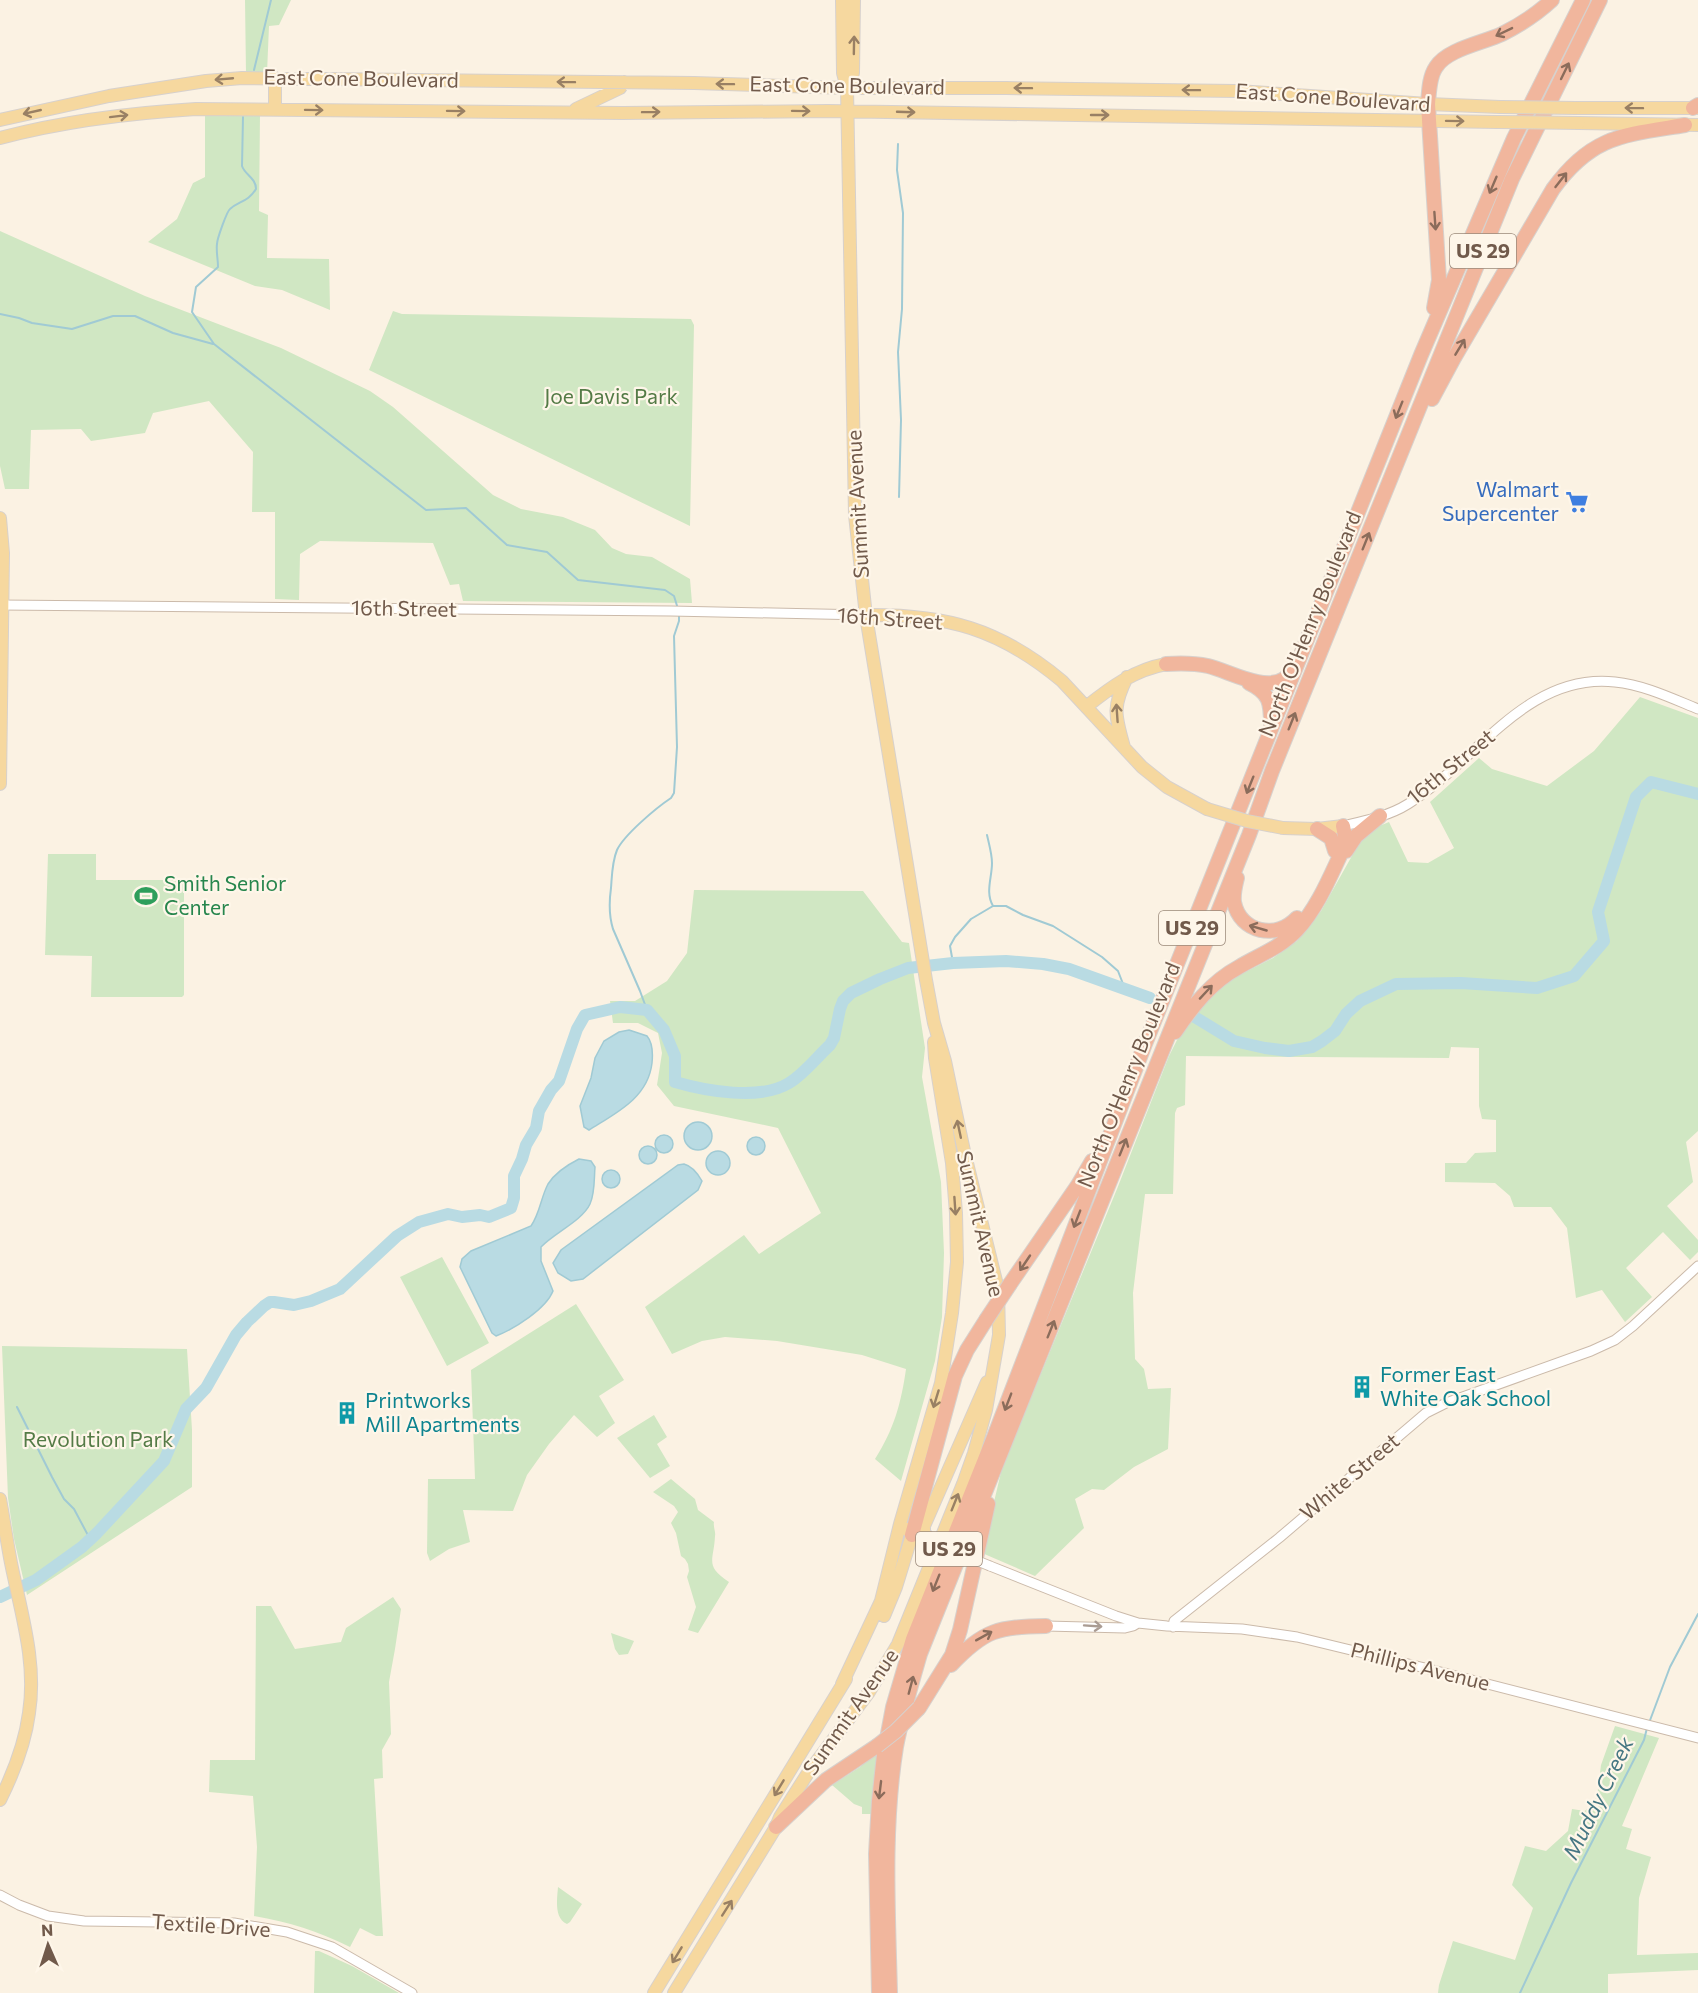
<svg xmlns="http://www.w3.org/2000/svg" width="1698" height="1993" font-family="Commissioner,sans-serif">
	<style>
		.green { fill: #d0e7c3 }
		.water { fill: #b9dbe3; stroke: #a0cad4; stroke-width: 1.5 }
		.lines { fill: none; stroke-linecap: round; stroke-linejoin: round }
		.stream { stroke: #a0cad4; stroke-width: 2 }
		.river { stroke: #b9dbe3; stroke-width: 12 }
		.minor-casing { stroke: #cbbaaa; stroke-width: 11 }
		.major-casing { stroke: #d7d1cd; stroke-width: 14 }
		.highway-casing { stroke: #d7d1cd; stroke-width: 16 }
		.minor { stroke: #fff; stroke-width: 9 }
		.major { stroke: #f6d89f; stroke-width: 12 }
		.highway { stroke: #f1b69d; stroke-width: 14 }
		.minor-bridge-casing { stroke: #cbbaaa; stroke-width: 11; stroke-linecap: butt }
		.major-bridge-casing { stroke: #d7d1cd; stroke-width: 14; stroke-linecap: butt }
		.highway-bridge-casing { stroke: #d7d1cd; stroke-width: 16; stroke-linecap: butt }
		.minor-bridge { stroke: #fff; stroke-width: 9 }
		.major-bridge { stroke: #f6d89f; stroke-width: 12 }
		.highway-bridge { stroke: #f1b69d; stroke-width: 14 }
		.oneway { stroke: #8b6c5b }
		.oneway2 { stroke: #998064 }
		.oneway3 { stroke: #aa9c93 }
		.labels { text-anchor: middle; stroke-width: 4.5; stroke-linejoin: round; paint-order: stroke }
		.shield { fill: #fef6e9; stroke: #9b897a; stroke-width: 1.5 }
		.shield-label { font-size: 20px; font-weight: bold; fill: #715a4b }
		.street-label { font-size: 21px; fill: #715a4b; stroke: #fef6e9 }
		.park-label { font-size: 21px; fill: #547b46; stroke: #fef6e9 }
		.shop-label { font-size: 21px; fill: #366cbe; stroke: #fef6e9; text-anchor: end }
		.leisure-label { font-size: 21px; fill: #27864d; stroke: #fef6e9; text-anchor: start }
		.culture-label { font-size: 21px; fill: #0d838f; stroke: #fef6e9; text-anchor: start }
		.water-label { font-size: 22px; font-style: italic; fill: #467783; stroke: #fef6e9 }
	</style>
	<rect width="100%" height="100%" fill="#fbf2e3"/>
	<path class="green" d="M 245,0 L 291,0 L 279,25 L 269,26 L 267,73 L 246,74 Z
		M 205,114 L 260,114 L 259,211 L 268,215 L 267,258 L 329,259 L 330,310 L 282,290 L 255,286 L 148,242 L 177,219 L 193,183 L 205,177 Z
		M 0,231 L 145,296 L 281,348 L 370,391 L 393,407 L 493,495 L 521,509 L 563,517 L 595,530 L 612,548 L 626,554 L 652,557 L 690,579 L 692,603 L 463,601 L 459,584 L 450,585 L 433,543 L 320,541 L 300,554 L 299,600 L 275,599 L 275,512 L 252,512 L 253,452 L 209,401 L 153,413 L 145,433 L 91,441 L 81,429 L 31,430 L 29,489 L 5,489 L 0,466 Z
		M 393,311 L 402,314 L 691,319 L 694,325 L 690,526 L 369,370 Z
		M 1640,697 L 1698,718 L 1698,1131 L 1686,1142 L 1693,1182 L 1667,1206 L 1698,1240 L 1698,1252 L 1690,1260 L 1663,1232 L 1626,1268 L 1652,1297 L 1625,1322 L 1602,1290 L 1576,1298 L 1567,1228 L 1551,1207 L 1514,1207 L 1510,1196 L 1495,1183 L 1445,1182 L 1445,1163 L 1466,1163 L 1475,1153 L 1496,1152 L 1496,1120 L 1482,1119 L 1479,1106 L 1479,1048 L 1451,1047 L 1449,1058 L 1186,1056 L 1185,1105 L 1177,1108 L 1175,1113 L 1173,1194 L 1145,1194 L 1133,1293 L 1135,1359 L 1144,1369 L 1148,1389 L 1171,1388 L 1168,1449 L 1134,1467 L 1104,1490 L 1092,1489 L 1075,1499 L 1084,1528 L 1035,1576 L 982,1553 L 1002,1468 L 1117,1189 L 1169,1056 L 1184,1026 L 1223,983 L 1273,958 L 1297,941 L 1321,911 L 1362,838 L 1372,829 L 1389,822 L 1408,862 L 1428,863 L 1454,848 L 1430,802 L 1479,758 L 1492,769 L 1547,786 L 1594,751 Z
		M 48,854 L 96,854 L 96,880 L 184,880 L 184,995 L 182,997 L 91,997 L 92,956 L 45,955 Z
		M 694,890 L 863,891 L 902,942 L 909,943 L 925,1048 L 922,1077 L 941,1182 L 944,1253 L 942,1317 L 935,1361 L 901,1481 L 875,1459 C 894,1429 901,1404 906,1369 L 862,1355 L 777,1341 L 725,1337 L 702,1341 L 672,1354 L 645,1307 L 744,1235 L 759,1254 L 821,1213 L 778,1128 L 674,1106 L 657,1085 L 662,1053 L 658,1033 L 638,1023 L 613,1023 L 610,1001 L 635,1001 L 667,981 L 687,953 Z
		M 442,1257 L 489,1343 L 447,1366 L 400,1277 Z
		M 576,1304 L 624,1380 L 599,1396 L 615,1423 L 597,1437 L 574,1415 L 549,1444 L 527,1475 L 513,1511 L 463,1510 L 470,1542 L 449,1549 L 430,1561 L 427,1553 L 428,1479 L 475,1479 L 471,1370 Z
		M 2,1346 L 187,1349 L 192,1430 L 192,1487 L 27,1595 L 14,1539 L 8,1498 Z
		M 654,1415 L 667,1437 L 657,1444 L 670,1466 L 650,1478 L 617,1438 Z
		M 671,1479 L 695,1499 L 698,1510 L 714,1522 C 713,1527 716,1532 715,1536 C 714,1561 704,1565 729,1582 L 698,1633 L 688,1630 L 696,1607 L 687,1577 L 689,1571 L 688,1564 L 685,1559 L 681,1556 L 676,1533 L 671,1523 L 678,1512 L 674,1506 L 653,1492 Z
		M 393,1597 L 401,1609 L 395,1649 L 389,1682 L 391,1734 L 382,1750 L 383,1778 L 374,1779 L 383,1936 L 376,1936 L 360,1928 L 350,1947 C 317,1931 290,1922 254,1916 L 257,1847 L 253,1796 L 209,1792 L 210,1760 L 255,1760 L 256,1606 L 271,1606 L 295,1649 L 341,1642 L 346,1628 Z
		M 611,1633 L 634,1641 L 628,1654 L 619,1655 L 615,1649 Z
		M 1615,1726 L 1659,1738 L 1622,1826 L 1632,1829 L 1626,1849 L 1651,1857 L 1639,1898 L 1637,1955 L 1698,1953 L 1698,1970 L 1608,1974 L 1608,1993 L 1438,1993 L 1439,1985 L 1453,1941 L 1515,1960 L 1533,1908 L 1512,1885 L 1525,1846 L 1546,1851 L 1568,1831 L 1572,1809 L 1585,1811 L 1597,1797 L 1601,1765 Z
		M 880,1749 L 873,1814 L 862,1814 L 862,1807 L 854,1804 L 832,1785 L 860,1767 L 869,1757 Z
		M 558,1887 L 582,1904 L 570,1922 L 567,1924 C 554,1918 557,1900 558,1887 Z
		M 315,1951 L 319,1951 L 352,1966 L 399,1993 L 314,1993 Z"/>
	<path class="water" d="M 629,1030 L 647,1036 C 653,1043 653,1053 652,1063 C 648,1098 616,1113 589,1130 L 584,1127 L 580,1106 L 591,1078 L 595,1058 L 604,1041 L 619,1032 Z
		M684 1136a14 14 0 1 1 28 0a14 14 0 1 1-28 0Z
		M655 1144a9 9 0 1 1 18 0a9 9 0 1 1-18 0Z
		M747 1146a9 9 0 1 1 18 0a9 9 0 1 1-18 0Z
		M639 1155a9 9 0 1 1 18 0a9 9 0 1 1-18 0Z
		M706 1163a12 12 0 1 1 24 0a12 12 0 1 1-24 0Z
		M 579,1159 L 591,1161 L 595,1167 C 594,1179 595,1193 590,1204 C 582,1221 554,1233 541,1247 L 541,1261 L 553,1291 C 546,1309 514,1329 496,1336 L 492,1333 L 460,1267 L 462,1259 L 471,1251 L 531,1226 C 540,1213 541,1197 548,1184 C 555,1173 567,1165 579,1159 Z
		M 684,1164 C 692,1166 698,1174 702,1181 L 698,1190 L 583,1279 L 571,1281 L 558,1273 L 553,1263 L 561,1250 L 678,1165 Z
		M602 1179a9 9 0 1 1 18 0a9 9 0 1 1-18 0Z"/>
	<g class="lines">
		<path class="stream" d="M 254,70 L 271,0
			M 243,117 L 242,166 C 245,175 256,178 256,189 C 248,202 239,201 230,209 C 227,211 217,239 217,244 C 216,251 218,259 218,267 L 196,287 L 192,312 L 214,344 L 426,510 L 466,508 L 507,545 L 547,552 L 578,580 L 665,590 L 674,596 L 678,609
			M 898,144 L 897,170 L 903,213 L 902,309 L 898,352 L 901,420 L 899,497
			M 0,314 L 19,318 L 32,323 L 72,329 L 113,316 L 135,316 L 173,333 L 213,344
			M 987,835 C 989,844 992,854 992,863 C 992,878 985,892 993,906
			M 953,963 L 950,946 L 955,937 L 971,919 L 993,906 L 1006,906 L 1023,915 L 1053,926 L 1102,957 L 1118,971 L 1125,989
			M 647,1010 L 640,991 L 613,929 C 609,916 609,902 611,888 C 612,875 612,862 617,850 C 624,835 656,808 671,798 L 674,793 L 677,747 L 674,636 L 679,621 L 679,614
			M 17,1407 L 52,1477 L 64,1499 L 74,1509 L 90,1539
			M 1649,1723 L 1670,1667 L 1698,1614
			M 1520,1993 L 1571,1883 L 1644,1740 L 1647,1728"/>
		<path class="river" d="M 1193,1016 L 1234,1041 L 1265,1048 L 1289,1051 L 1312,1047 L 1322,1041 L 1335,1031 L 1346,1014 L 1360,1001 L 1396,984 L 1461,983 L 1537,988 L 1574,976 L 1604,941 L 1598,912 L 1636,797 L 1651,782 L 1698,794
			M 0,1597 L 36,1580 L 82,1547 L 97,1533 L 164,1461 L 186,1409 L 206,1388 L 236,1335 L 247,1322 L 264,1306 L 270,1302 L 274,1302 L 294,1305 L 311,1301 L 340,1289 L 397,1236 L 419,1222 L 448,1214 L 462,1217 L 480,1215 L 489,1217 L 511,1208 L 514,1198 L 514,1176 L 522,1159 L 526,1145 L 536,1128 L 539,1111 L 551,1090 L 559,1081 L 577,1029 L 585,1015 L 620,1007 L 647,1010 L 664,1030 L 675,1056 L 675,1082 C 706,1091 760,1101 789,1083 C 804,1074 817,1057 830,1045 L 834,1038 L 840,1009 L 843,1001 L 851,993 L 880,979 L 908,968 L 953,963 L 1006,961 L 1043,964 L 1069,969 L 1150,998"/>
		<g class="minor-casing">
			<path id="minor" d="M 0,605 L 671,611 L 866,615
				M 1343,826 C 1365,821 1389,816 1408,804 C 1475,763 1526,672 1615,682 C 1644,685 1671,698 1698,709
				M 990,1566 L 1116,1616 L 1138,1623 L 1167,1626 L 1242,1629 L 1297,1637 L 1425,1668 L 1698,1738
				M 1046,1626 L 1125,1628 L 1133,1626 L 1138,1623
				M 1173,1627 L 1174,1621 L 1279,1538 L 1426,1413 L 1446,1403 L 1591,1351 L 1615,1340 L 1633,1326 L 1698,1266
				M 0,1895 L 19,1905 L 48,1916 L 84,1921 L 234,1923 L 287,1932 L 332,1947 L 412,1993"/>
		</g>
		<g class="major-casing">
			<path id="major" d="M 275,78 L 275,109
				M 847,88 L 853,73 L 854,0
				M 1576,108 L 1698,108
				M 576,109 L 620,88 L 624,82
				M 0,120 L 109,96 L 206,81 L 242,78 L 694,83 L 847,88 L 1006,88 L 1237,91 L 1428,104 L 1500,107
				M 1579,123 L 1698,125
				M 0,138 C 64,121 130,113 196,109 L 623,113 L 828,111 L 1497,122
				M 0,518 L 3,553 L 0,784
				M 866,615 C 946,614 1000,629 1062,681 L 1142,767 L 1167,787 L 1207,809
				M 1086,707 C 1111,687 1134,670 1166,664
				M 1124,747 C 1115,715 1112,707 1127,677
				M 1283,828 L 1317,829 L 1343,826
				M 0,1499 C 4,1521 7,1542 11,1563 C 21,1613 37,1662 29,1713 C 25,1744 14,1772 0,1800
				M 931,1542 L 924,1532 L 924,1526 L 987,1382
				M 884,1616 L 896,1587 L 912,1535 L 907,1529
				M 842,1684 L 881,1601 L 900,1524 L 941,1383 L 952,1313 L 957,1262 L 956,1213 L 952,1163 L 935,1058 L 934,1042
				M 654,1993 L 846,1679
				M 674,1993 L 776,1827 L 780,1817 L 808,1773 L 869,1692 L 898,1644 L 963,1484 L 974,1453 L 986,1410 L 999,1335 L 998,1289 L 964,1151 L 945,1061 L 934,1023 L 926,980 L 866,616 L 855,515 L 847,88 L 843,73 L 842,0"/>
		</g>
		<g class="highway-casing">
			<path id="highway" d="M 1693,108 L 1698,105
				M 1434,308 L 1439,280 L 1428,104 C 1429,93 1429,77 1436,67 C 1447,49 1483,43 1502,34 C 1520,25 1537,14 1552,0
				M 1432,399 L 1454,358 L 1553,189 C 1592,135 1624,135 1685,125
				M 1166,664 C 1180,663 1194,663 1208,666 C 1229,671 1264,692 1284,679 C 1288,676 1291,672 1294,669
				M 1249,683 C 1270,693 1271,703 1271,725
				M 1317,829 L 1331,838 L 1335,851
				M 1346,851 L 1356,836 L 1380,816
				M 1237,878 C 1235,886 1233,893 1234,902 C 1240,933 1277,940 1297,918
				M 1175,1032 C 1192,1007 1211,982 1239,967 C 1259,955 1280,948 1297,930 C 1319,906 1331,874 1345,845 L 1345,836 L 1343,826
				M 1010,1284 L 1078,1185 L 1092,1161
				M 912,1535 L 955,1376 L 967,1350 L 986,1320
				M 951,1665 C 985,1629 998,1627 1046,1626
				M 919,1708 L 952,1655 L 960,1630 L 988,1504
				M 776,1827 L 826,1780 L 877,1746
				M 879,1993 L 876,1854 L 879,1801 L 884,1755 L 893,1707 L 913,1639 L 994,1437 L 1145,1044 L 1421,355 L 1514,138 L 1583,0
				M 890,1993 C 888,1911 883,1828 896,1747 C 902,1715 911,1685 920,1654 L 1249,835 L 1272,771 L 1512,179 L 1600,0"/>
		</g>
		<use href="#minor" class="minor"/>
		<use href="#major" class="major"/>
		<use href="#highway" class="highway"/>
		<g class="minor-bridge-casing">
			<path id="minor-bridge" d="M 931,1542 L 990,1566"/>
		</g>
		<g class="major-bridge-casing">
			<path id="major-bridge" d="M 1500,107 L 1576,108
				M 1497,122 L 1579,123
				M 1207,809 L 1247,821 L 1283,828"/>
		</g>
		<g class="highway-bridge-casing">
			<path id="highway-bridge" d="M 986,1320 L 1010,1284
				M 877,1746 L 896,1731 L 919,1708"/>
		</g>
		<use href="#minor-bridge" class="minor-bridge"/>
		<use href="#major-bridge" class="major-bridge"/>
		<use href="#highway-bridge" class="highway-bridge"/>
	</g>
	<defs><path id="oneway-shaft" d="M-6 0H5M1.5-3L5.5 0L1.5 3" fill="none" stroke-width="1.6" stroke-linecap="round" stroke-linejoin="round" transform="scale(1.5)"/></defs>
	<g class="oneway">
		<use href="#oneway-shaft" transform="translate(1504 32) rotate(154)"/>
		<use href="#oneway-shaft" transform="translate(1565 71) rotate(-64)"/>
		<use href="#oneway-shaft" transform="translate(1561 180) rotate(-52)"/>
		<use href="#oneway-shaft" transform="translate(1493 185) rotate(113)"/>
		<use href="#oneway-shaft" transform="translate(1435 221) rotate(86)"/>
		<use href="#oneway-shaft" transform="translate(1460 347) rotate(-59)"/>
		<use href="#oneway-shaft" transform="translate(1399 410) rotate(112)"/>
		<use href="#oneway-shaft" transform="translate(1366 541) rotate(-68)"/>
		<use href="#oneway-shaft" transform="translate(1292 721) rotate(-68)"/>
		<use href="#oneway-shaft" transform="translate(1250 785) rotate(112)"/>
		<use href="#oneway-shaft" transform="translate(1258 928) rotate(-164)"/>
		<use href="#oneway-shaft" transform="translate(1206 992) rotate(-47)"/>
		<use href="#oneway-shaft" transform="translate(1123 1147) rotate(-68)"/>
		<use href="#oneway-shaft" transform="translate(1077 1219) rotate(111)"/>
		<use href="#oneway-shaft" transform="translate(1025 1263) rotate(124)"/>
		<use href="#oneway-shaft" transform="translate(1051 1329) rotate(-68)"/>
		<use href="#oneway-shaft" transform="translate(1008 1402) rotate(111)"/>
		<use href="#oneway-shaft" transform="translate(936 1583) rotate(112)"/>
		<use href="#oneway-shaft" transform="translate(984 1636) rotate(-29)"/>
		<use href="#oneway-shaft" transform="translate(911 1685) rotate(-75)"/>
		<use href="#oneway-shaft" transform="translate(880 1790) rotate(97)"/>
	</g>
	<g class="oneway2">
		<use href="#oneway-shaft" transform="translate(854 45) rotate(-89)"/>
		<use href="#oneway-shaft" transform="translate(224 79) rotate(175)"/>
		<use href="#oneway-shaft" transform="translate(566 82) rotate(-179)"/>
		<use href="#oneway-shaft" transform="translate(725 84) rotate(-179)"/>
		<use href="#oneway-shaft" transform="translate(1023 88) rotate(-179)"/>
		<use href="#oneway-shaft" transform="translate(1191 90) rotate(-179)"/>
		<use href="#oneway-shaft" transform="translate(1634 108) rotate(-179)"/>
		<use href="#oneway-shaft" transform="translate(314 110) rotate(1)"/>
		<use href="#oneway-shaft" transform="translate(456 111) rotate(1)"/>
		<use href="#oneway-shaft" transform="translate(801 111) rotate(1)"/>
		<use href="#oneway-shaft" transform="translate(32 112) rotate(167)"/>
		<use href="#oneway-shaft" transform="translate(651 112) rotate(-1)"/>
		<use href="#oneway-shaft" transform="translate(906 112) rotate(2)"/>
		<use href="#oneway-shaft" transform="translate(1100 115)"/>
		<use href="#oneway-shaft" transform="translate(119 116) rotate(-7)"/>
		<use href="#oneway-shaft" transform="translate(1455 121) rotate(1)"/>
		<use href="#oneway-shaft" transform="translate(1117 713) rotate(-94)"/>
		<use href="#oneway-shaft" transform="translate(959 1129) rotate(-102)"/>
		<use href="#oneway-shaft" transform="translate(955 1206) rotate(86)"/>
		<use href="#oneway-shaft" transform="translate(936 1399) rotate(107)"/>
		<use href="#oneway-shaft" transform="translate(955 1502) rotate(-68)"/>
		<use href="#oneway-shaft" transform="translate(779 1788) rotate(121)"/>
		<use href="#oneway-shaft" transform="translate(727 1908) rotate(-57)"/>
		<use href="#oneway-shaft" transform="translate(677 1955) rotate(121)"/>
	</g>
	<use class="oneway3" href="#oneway-shaft" transform="translate(1093 1626) rotate(4)"/>
	<defs>
		<g id="supermarket-bare" transform="scale(1.8)"><path d="M-6-5.5h2.5l.6 2H6L4.5 2H-2.5L-4.4-4H-6ZM-1.5 3.2a1.3 1.3 0 1 0 .1 0ZM3 3.2a1.3 1.3 0 1 0 .1 0Z" fill="#3f7fe0" stroke="#fef6e9" stroke-width="2.5" paint-order="stroke"/></g>
		<g id="stadium-bare" transform="scale(1.8)"><path d="M0-5a6.5 5 0 1 0 0 10a6.5 5 0 1 0 0-10ZM-3.5-1.8h7v3.6h-7Z" fill="#2e9e5b" stroke="#fef6e9" stroke-width="2.5" paint-order="stroke"/></g>
		<g id="building-bare" transform="scale(1.8)"><path d="M-4-6H4V6H1V3H-1V6H-4ZM-2.5-4.3h1.7v1.8h-1.7ZM.8-4.3h1.7v1.8H.8ZM-2.5-1h1.7V.8h-1.7ZM.8-1h1.7V.8H.8Z" fill="#0f9aa8" stroke="#fef6e9" stroke-width="2.5" paint-order="stroke"/></g>
	</defs>
	<g fill-rule="evenodd">
		<use href="#supermarket-bare" x="1577" y="502"/>
		<use href="#stadium-bare" x="146" y="896"/>
		<use href="#building-bare" x="1362" y="1387"/>
		<use href="#building-bare" x="347" y="1413"/>
	</g>
	<g class="labels">
		<g class="shield">
			<rect x="1450" y="234" width="66" height="34" rx="4.5"/>
			<rect x="1159" y="911" width="66" height="34" rx="4.5"/>
			<rect x="916" y="1532" width="66" height="34" rx="4.5"/>
		</g>
		<g class="shield-label">
			<text x="1483" y="258">US 29</text>
			<text x="1192" y="935">US 29</text>
			<text x="949" y="1556">US 29</text>
		</g>
		<g class="street-label">
			<text transform="translate(361 79) rotate(1)" y="7">East Cone Boulevard</text>
			<text transform="translate(847 86) rotate(1)" y="7">East Cone Boulevard</text>
			<text transform="translate(1333 98) rotate(4)" y="7">East Cone Boulevard</text>
			<text transform="translate(858 504) rotate(-93)" y="7">Summit Avenue</text>
			<text transform="translate(404 609) rotate(1)" y="7">16th Street</text>
			<text transform="translate(890 619) rotate(4)" y="7">16th Street</text>
			<text transform="translate(1310 624) rotate(-68)" y="7">North O'Henry Boulevard</text>
			<text transform="translate(1451 767) rotate(-39)" y="7">16th Street</text>
			<text transform="translate(1129 1075) rotate(-68)" y="7">North O'Henry Boulevard</text>
			<text transform="translate(980 1224) rotate(77)" y="7">Summit Avenue</text>
			<text transform="translate(1350 1477) rotate(-40)" y="7">White Street</text>
			<text transform="translate(1420 1667) rotate(14)" y="7">Phillips Avenue</text>
			<text transform="translate(851 1712) rotate(-55)" y="7">Summit Avenue</text>
			<text transform="translate(211 1926) rotate(4)" y="7">Textile Drive</text>
		</g>
		<g class="park-label">
			<text x="611" y="404">Joe Davis Park</text>
			<text x="98" y="1447">Revolution Park</text>
		</g>
		<g class="shop-label">
			<text x="1559" y="497">Walmart<tspan x="1559" dy="24">Supercenter</tspan></text>
		</g>
		<g class="leisure-label">
			<text x="164" y="891">Smith Senior<tspan x="164" dy="24">Center</tspan></text>
		</g>
		<g class="culture-label">
			<text x="1380" y="1382">Former East<tspan x="1380" dy="24">White Oak School</tspan></text>
			<text x="365" y="1408">Printworks<tspan x="365" dy="24">Mill Apartments</tspan></text>
		</g>
		<g class="water-label">
			<text transform="translate(1598 1798) rotate(-64)" y="8">Muddy Creek</text>
		</g>
	</g>
	<g transform="translate(48 1945) rotate(357)" stroke="#fef6e9" stroke-width="4.5" paint-order="stroke">
	<path d="M0-4.5L10 22L0 15L-10 22Z" fill="#715a4b"/>
	<text y="-9" font-size="16" font-weight="bold" text-anchor="middle" fill="#715a4b">N</text>
	</g>
</svg>
